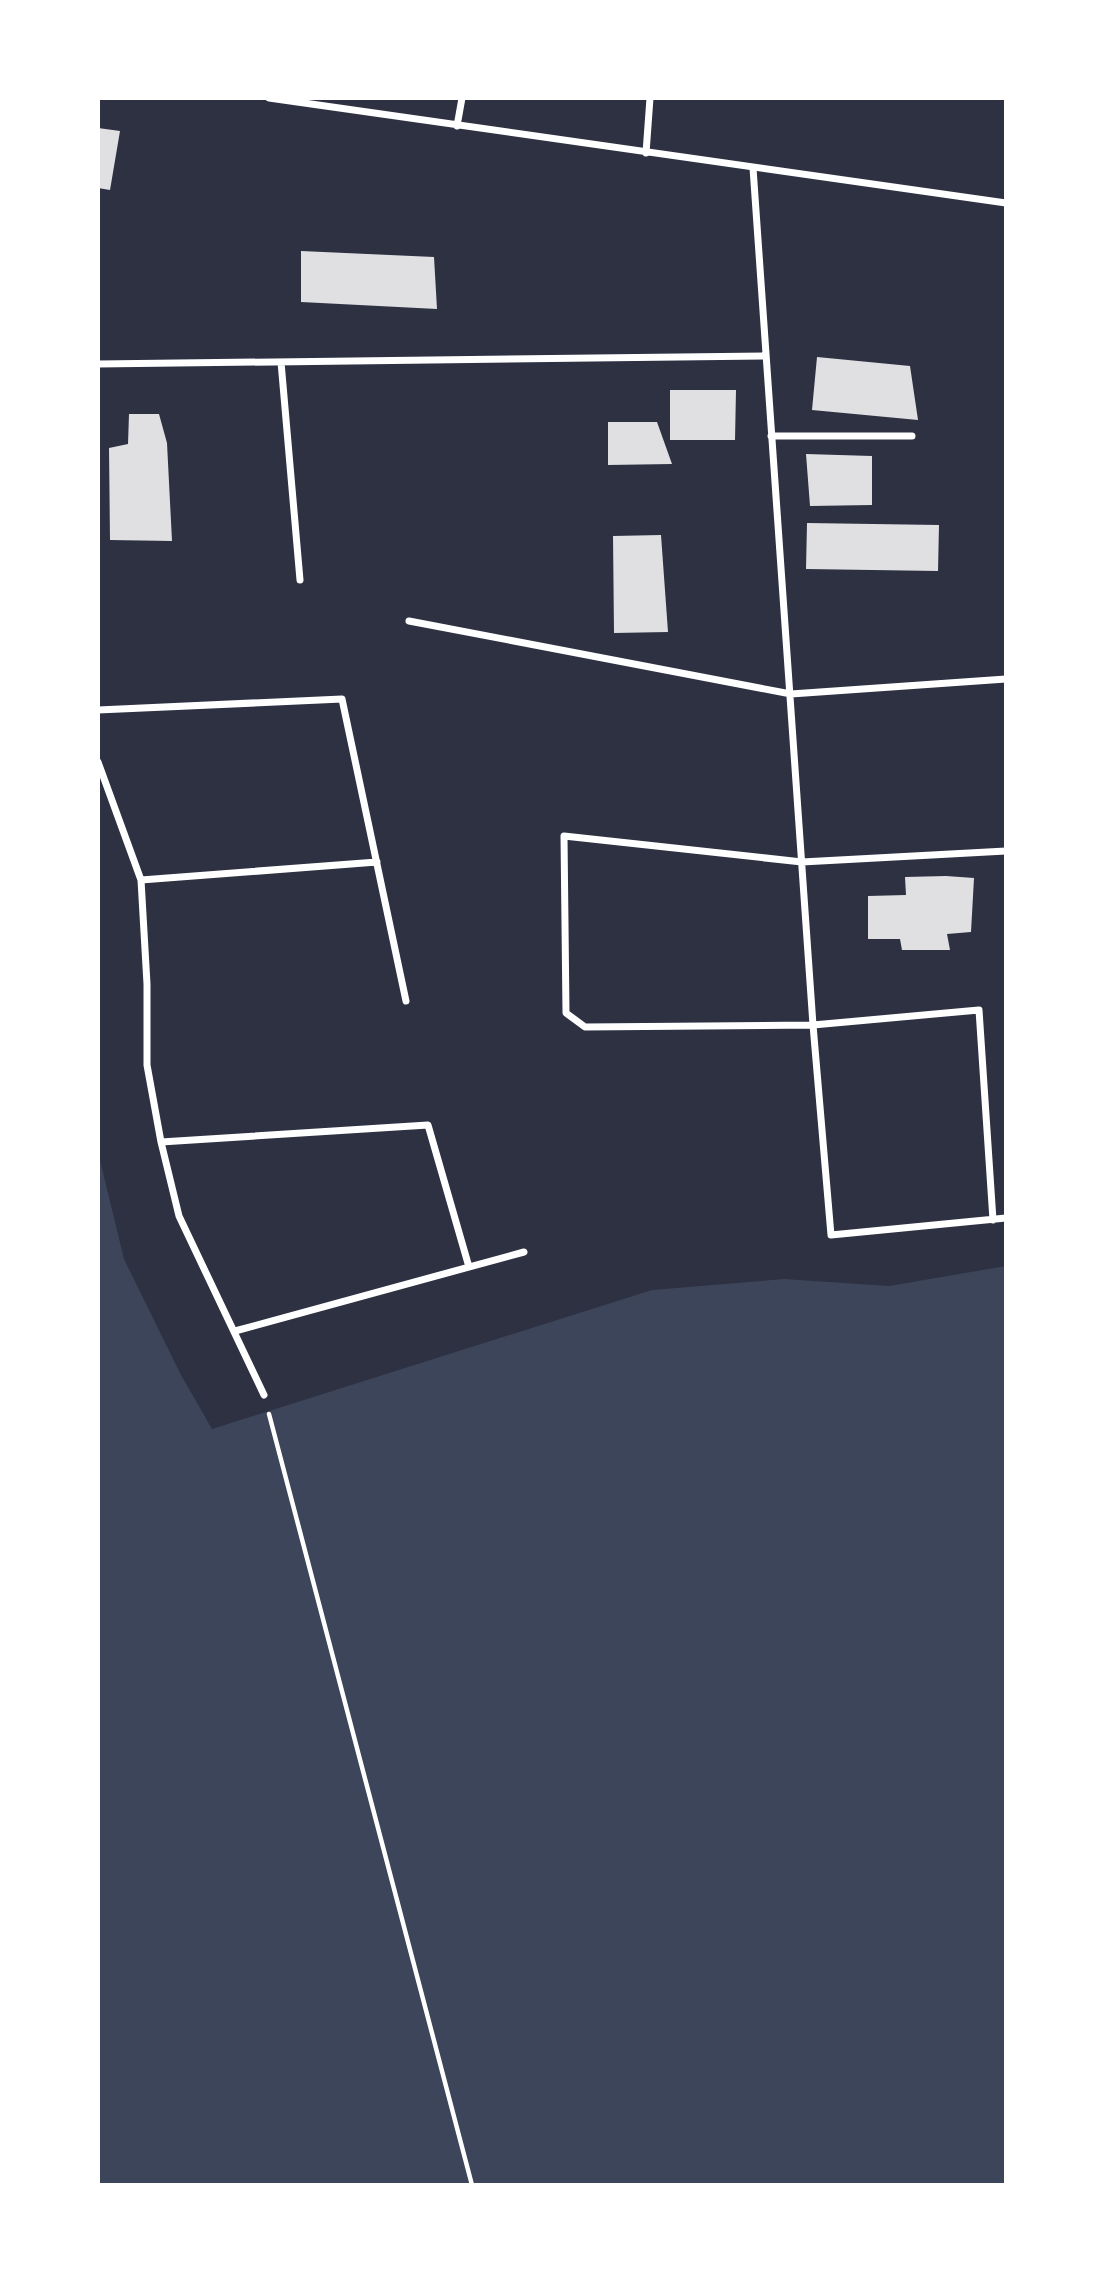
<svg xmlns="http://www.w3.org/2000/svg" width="1104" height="2283" font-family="'Exo 2',sans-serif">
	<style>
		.green { fill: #3c4559 }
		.building { fill: #e0e0e3 }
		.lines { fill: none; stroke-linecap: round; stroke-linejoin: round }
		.path { stroke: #fff; stroke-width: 4.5 }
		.minor { stroke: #fff; stroke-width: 7 }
	</style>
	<rect width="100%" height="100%" fill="#2d3142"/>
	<path class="green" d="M 98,1152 L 124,1259 L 181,1375 L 212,1429 L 652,1290 L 784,1279 L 889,1286 L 1006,1266 L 1006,2185 L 98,2185 Z"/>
	<path class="building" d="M 98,128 L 120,131 L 110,190 L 98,188 Z
		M 301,251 L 434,257 L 437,309 L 301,302 Z
		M 817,357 L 910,366 L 918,420 L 812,410 Z
		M 670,390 L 736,390 L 735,440 L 670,440 Z
		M 129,414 L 159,414 L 167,443 L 172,541 L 110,540 L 109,448 L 128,444 Z
		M 608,422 L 657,422 L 672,464 L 608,465 Z
		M 806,454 L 872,456 L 872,505 L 810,506 Z
		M 807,523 L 939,525 L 938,571 L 806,569 Z
		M 661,535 L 668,632 L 614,633 L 613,536 Z
		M 946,876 L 974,878 L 971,932 L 947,934 L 950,950 L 902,950 L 900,939 L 868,939 L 868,896 L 906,895 L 905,877 Z"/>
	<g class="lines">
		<path class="path" d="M 269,1414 L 472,2185"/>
		<path class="minor" d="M 269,98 L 1006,203
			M 457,126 L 462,98
			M 646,153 L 650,98
			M 753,168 L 813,1025 L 831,1235 L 1006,1218
			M 281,362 L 300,580
			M 98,364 L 765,356
			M 771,436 L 912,436
			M 409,621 L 791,694 L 1006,679
			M 98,710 L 342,699 L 406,1001
			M 98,762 L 141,880 L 147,984 L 147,1065 L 161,1142 L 179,1216 L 264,1395
			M 141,880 L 377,862
			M 161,1142 L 428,1125 L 469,1267
			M 993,1220 L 979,1010 L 813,1025 L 585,1027 L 566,1013 L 564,836 L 802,862 L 1006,851
			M 235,1331 L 524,1252"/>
	</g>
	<rect width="1104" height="2283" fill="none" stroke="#ffffff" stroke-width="200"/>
</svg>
